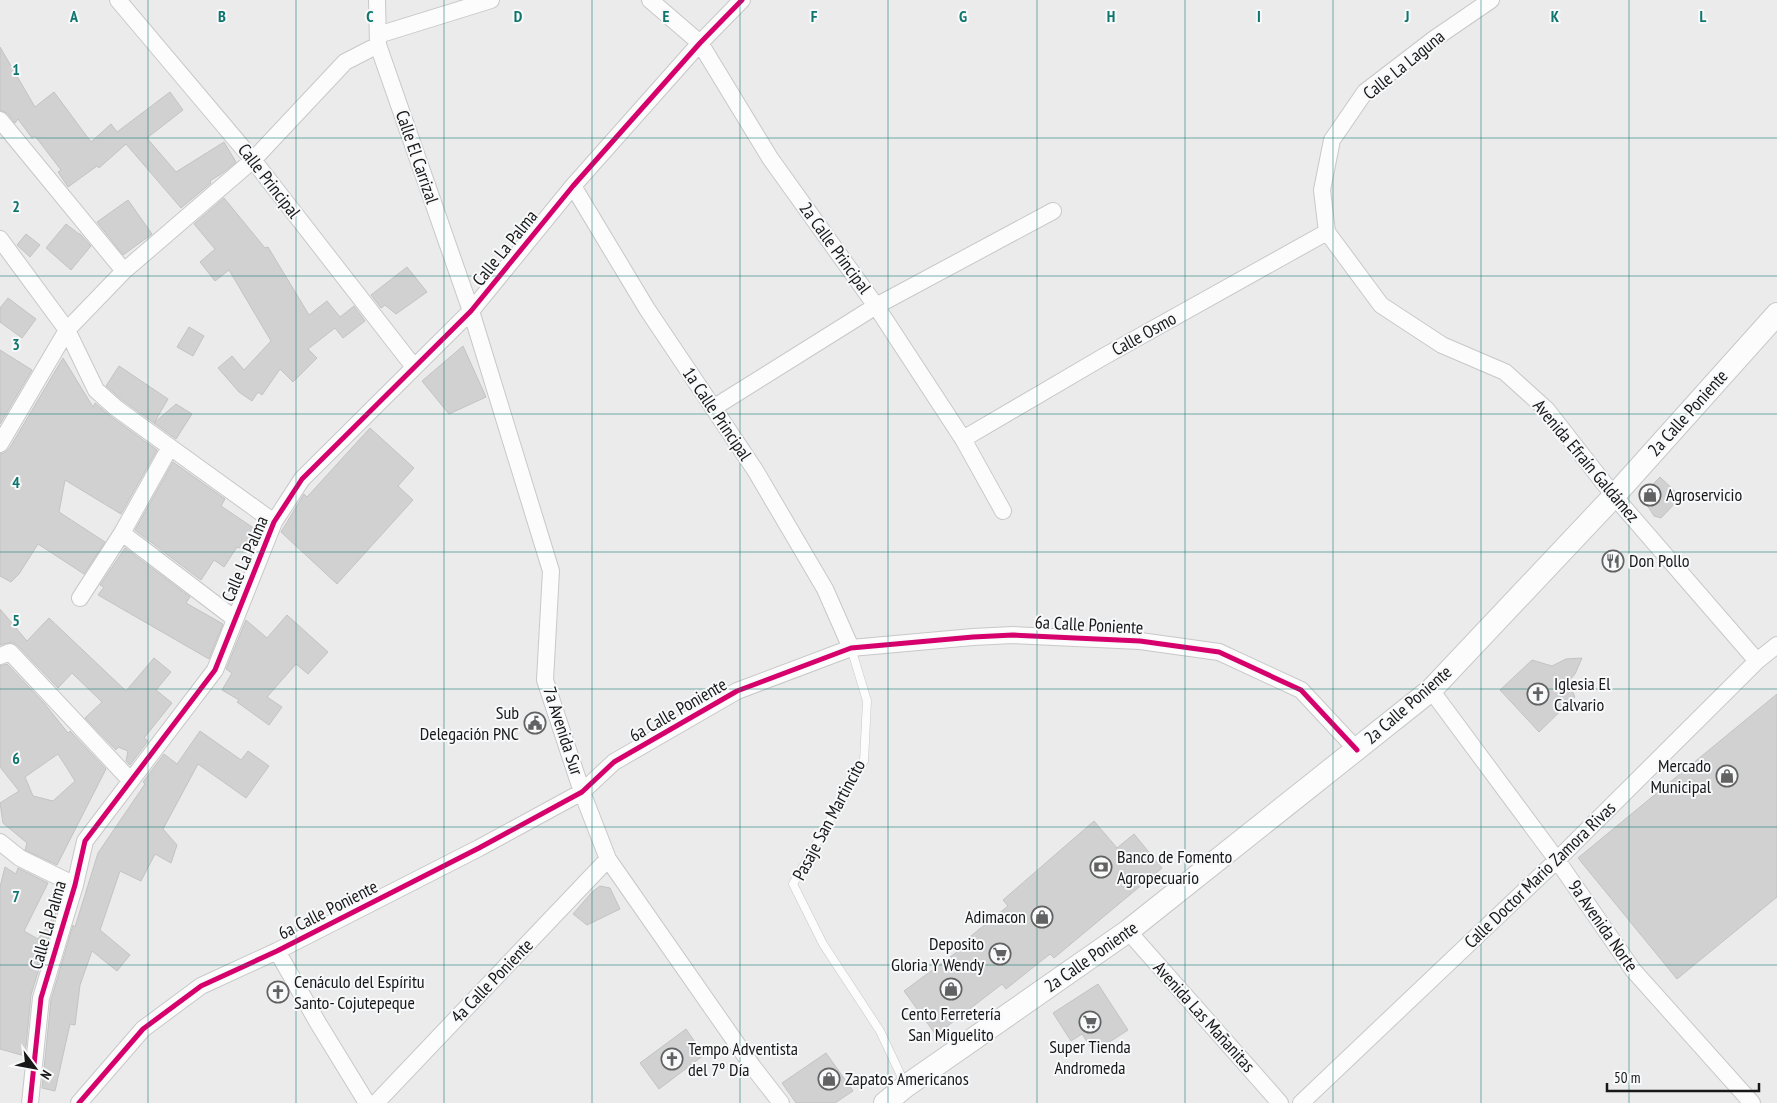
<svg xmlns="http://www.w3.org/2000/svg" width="1777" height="1103" font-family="'PT Sans Narrow',sans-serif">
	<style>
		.building { fill: #d1d1d1; stroke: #c3c3c3; fill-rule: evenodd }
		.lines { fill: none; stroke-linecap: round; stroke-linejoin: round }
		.lane-casing { stroke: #c8c8c8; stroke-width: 9 }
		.street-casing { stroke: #c8c8c8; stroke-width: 18 }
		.secondary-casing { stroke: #c8c8c8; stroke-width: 24 }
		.lane { stroke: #fcfcfc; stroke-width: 8 }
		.street { stroke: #fcfcfc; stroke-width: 16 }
		.secondary { stroke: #fcfcfc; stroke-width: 22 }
		.cycleway-casing { stroke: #f8f9fa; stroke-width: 8 }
		.cycleway { stroke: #d6006c; stroke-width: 5 }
		.grid { fill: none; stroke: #0f766e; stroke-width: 1; stroke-opacity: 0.55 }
		.labels { text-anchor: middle; stroke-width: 4; stroke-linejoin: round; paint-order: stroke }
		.street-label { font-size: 18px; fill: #181819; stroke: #f8f9fa }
		.poi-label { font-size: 18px; fill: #181819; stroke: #f8f9fa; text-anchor: start }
		.grid-label { font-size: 16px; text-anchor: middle; font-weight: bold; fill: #0f766e; stroke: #f8f9fa; stroke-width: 4; stroke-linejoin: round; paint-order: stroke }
	</style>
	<rect width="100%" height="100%" fill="#ebebeb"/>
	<path class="building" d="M 0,47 L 35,107 L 54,92 L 91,142 L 111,124 L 117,132 L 170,92 L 183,110 L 147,138 L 176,172 L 224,142 L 236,162 L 224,172 L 210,181 L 211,183 L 181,208 L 126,144 L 99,168 L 97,166 L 68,187 L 58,172 L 61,170 L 35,136 L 32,138 L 18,119 L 15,123 L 7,113 L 0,110 Z
		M 224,198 L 265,248 L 268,247 L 309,315 L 327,301 L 340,317 L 354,306 L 365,321 L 343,338 L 335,328 L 308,349 L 317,358 L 293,382 L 280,369 L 262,395 L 258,392 L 252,401 L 239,392 L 218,368 L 232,356 L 244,370 L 271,341 L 229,270 L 215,281 L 200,262 L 215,249 L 194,224 Z
		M 128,200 L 152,234 L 123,255 L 97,222 Z
		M 66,224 L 79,234 L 80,234 L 91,246 L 71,270 L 46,248 Z
		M 26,234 L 40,245 L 30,257 L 17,245 Z
		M 407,267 L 427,292 L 396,314 L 385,305 L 381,308 L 371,295 Z
		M 8,298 L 36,319 L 22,338 L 0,322 L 0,308 Z
		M 189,327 L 204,336 L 193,356 L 177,347 Z
		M 463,346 L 486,397 L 449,414 L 422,381 Z
		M 0,350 L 32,370 L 0,424 Z
		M 63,358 L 93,407 L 95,403 L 110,416 L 157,450 L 121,514 L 65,480 L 59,512 L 105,542 L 84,574 L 38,544 L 19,574 L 11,582 L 0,576 L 0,454 L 4,453 L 9,449 Z
		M 119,366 L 168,399 L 154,423 L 122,400 L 106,386 Z
		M 176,404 L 192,414 L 176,439 L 154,423 Z
		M 370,428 L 414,468 L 398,486 L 413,500 L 337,584 L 281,532 L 304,494 L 307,497 Z
		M 173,462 L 225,499 L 221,506 L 255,529 L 250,551 L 237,547 L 224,567 L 214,560 L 201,580 L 135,530 Z
		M 1660,477 L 1681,497 L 1661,518 L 1654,516 L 1645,502 L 1644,493 Z
		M 125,548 L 190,597 L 186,603 L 223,624 L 209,659 L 98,595 L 104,587 L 100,585 Z
		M 0,609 L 27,641 L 49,618 L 126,691 L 154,658 L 171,672 L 156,690 L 172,703 L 144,738 L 148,741 L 130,765 L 126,761 L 128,751 L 118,747 L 116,750 L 85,718 L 102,702 L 72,673 L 58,688 L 17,645 L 12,642 L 0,645 Z
		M 287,615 L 328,652 L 308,674 L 296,664 L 267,697 L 282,707 L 269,725 L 237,702 L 239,700 L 222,690 L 232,673 L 226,669 L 246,620 L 267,638 Z
		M 1582,658 L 1575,674 L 1568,682 L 1575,697 L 1539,732 L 1500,690 L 1532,660 L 1552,666 L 1566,659 Z
		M 7,664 L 44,703 L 68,733 L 70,731 L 106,769 L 57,865 L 25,850 L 27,843 L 3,823 L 0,803 L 19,791 L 0,767 L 0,666 ZM 58,754 L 75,781 L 53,801 L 33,796 L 25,777 Z
		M 1777,694 L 1777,897 L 1677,979 L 1578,858 Z
		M 200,731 L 241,760 L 248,751 L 269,766 L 246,798 L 198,764 L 163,829 L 177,845 L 171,863 L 155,854 L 141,881 L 120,871 L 100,930 L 130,955 L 117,971 L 92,951 L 80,985 L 75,1025 L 70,1024 L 55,1091 L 42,1088 L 51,1000 L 73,925 L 75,927 L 98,853 L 145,784 L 143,782 L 164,754 L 177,764 Z
		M 1094,821 L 1117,848 L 1134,834 L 1162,868 L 1054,958 L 1050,954 L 1006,989 L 1002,984 L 936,1035 L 904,991 L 969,943 L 966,940 L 1008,906 L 1003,900 Z
		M 5,867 L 16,874 L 18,868 L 48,883 L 24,931 L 38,939 L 56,913 L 31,995 L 25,1056 L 0,1049 L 0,887 Z
		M 600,886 L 610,888 L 620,909 L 587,925 L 573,914 L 592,892 Z
		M 1098,984 L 1128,1030 L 1094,1052 L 1082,1034 L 1071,1041 L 1053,1013 Z
		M 686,1029 L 704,1055 L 659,1089 L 640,1063 Z
		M 826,1053 L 853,1091 L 835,1103 L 796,1103 L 782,1083 Z"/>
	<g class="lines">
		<g class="lane-casing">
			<path id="lane" d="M 851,648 L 867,701 L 864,761 L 793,884 L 823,944 L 880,1031 L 905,1084"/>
		</g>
		<g class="street-casing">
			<path id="street" d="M 118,0 L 253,160 L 414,367
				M 377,0 L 378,45 L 471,311 L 551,571 L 545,680 L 582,792 L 608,859 L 753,1067 L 781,1103
				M 650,0 L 700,43 L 770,158 L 876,306 L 963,439 L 1003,511
				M 1491,0 L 1434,39 L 1365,92 L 1332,140 L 1322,190 L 1327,232 L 1381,305 L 1442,345 L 1505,372 L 1547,410 L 1614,496 L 1757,661
				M 378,35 L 491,0
				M 0,120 L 124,271
				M 573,186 L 647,309 L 755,470 L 825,589 L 851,648
				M 0,239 L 67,330 L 96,390 L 116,408 L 274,522
				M 713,408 L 876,306 L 1053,211
				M 963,439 L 1103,357 L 1327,232
				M 0,444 L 67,330 L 124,271 L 253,160 L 345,62 L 378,45
				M 122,533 L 235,619
				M 80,598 L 122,533 L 170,447
				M 0,656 L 10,652 L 130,780
				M 1431,690 L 1557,860 L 1633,970 L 1752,1103
				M 0,842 L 20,858 L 75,885
				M 1128,931 L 1280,1103
				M 277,951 L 318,1023 L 367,1103
				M 30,1103 L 41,998 L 75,885 L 85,841 L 215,670 L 274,522 L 302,479 L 471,311 L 573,186 L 700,43 L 742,0
				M 79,1103 L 143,1029 L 201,986 L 277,951 L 479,848 L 582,792 L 614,762 L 737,691 L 851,648 L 973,637 L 1013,635 L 1140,641 L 1219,652 L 1301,690 L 1357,750
				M 376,1103 L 608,859
				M 1301,1103 L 1557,860 L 1757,661 L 1777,645"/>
		</g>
		<g class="secondary-casing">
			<path id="secondary" d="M 885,1103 L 906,1086 L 1128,931 L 1431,690 L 1614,496 L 1777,314"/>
		</g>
		<use href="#lane" class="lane"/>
		<use href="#street" class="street"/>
		<use href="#secondary" class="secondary"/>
		<g class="cycleway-casing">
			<path id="cycleway" d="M 30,1103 L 41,998 L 75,885 L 85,841 L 215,670 L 274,522 L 302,479 L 471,311 L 573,186 L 700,43 L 742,0
				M 79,1103 L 143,1029 L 201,986 L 277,951 L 479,848 L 582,792 L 614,762 L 737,691 L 851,648 L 973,637 L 1013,635 L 1140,641 L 1219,652 L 1301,690 L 1357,750"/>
		</g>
		<use href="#cycleway" class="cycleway"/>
	</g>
	<path class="grid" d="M 148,0 L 148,1103M 296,0 L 296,1103M 444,0 L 444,1103M 592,0 L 592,1103M 740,0 L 740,1103M 888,0 L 888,1103M 1037,0 L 1037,1103M 1185,0 L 1185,1103M 1333,0 L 1333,1103M 1481,0 L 1481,1103M 1629,0 L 1629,1103M 0,138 L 1777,138M 0,276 L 1777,276M 0,414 L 1777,414M 0,552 L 1777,552M 0,689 L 1777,689M 0,827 L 1777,827M 0,965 L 1777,965"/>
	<defs>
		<g id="shop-ring" transform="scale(1.125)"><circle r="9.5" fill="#f8f9fa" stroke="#626262" stroke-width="1.5"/><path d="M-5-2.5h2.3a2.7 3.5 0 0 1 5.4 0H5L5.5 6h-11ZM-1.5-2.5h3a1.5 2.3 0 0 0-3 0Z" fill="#626262"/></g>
		<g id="restaurant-ring" transform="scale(1.125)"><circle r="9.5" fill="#f8f9fa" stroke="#626262" stroke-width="1.5"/><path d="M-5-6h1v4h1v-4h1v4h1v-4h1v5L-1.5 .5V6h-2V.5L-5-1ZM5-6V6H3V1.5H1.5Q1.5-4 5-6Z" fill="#626262"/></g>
		<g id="church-ring" transform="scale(1.125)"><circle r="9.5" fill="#f8f9fa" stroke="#626262" stroke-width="1.5"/><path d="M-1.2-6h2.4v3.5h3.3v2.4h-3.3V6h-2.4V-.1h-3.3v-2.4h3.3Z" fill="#626262"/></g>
		<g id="civic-ring" transform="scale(1.125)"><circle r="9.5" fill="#f8f9fa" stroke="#626262" stroke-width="1.5"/><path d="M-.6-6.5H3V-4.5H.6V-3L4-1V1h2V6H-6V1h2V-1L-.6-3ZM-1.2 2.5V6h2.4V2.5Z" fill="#626262"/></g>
		<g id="bank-ring" transform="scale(1.125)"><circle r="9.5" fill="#f8f9fa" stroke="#626262" stroke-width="1.5"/><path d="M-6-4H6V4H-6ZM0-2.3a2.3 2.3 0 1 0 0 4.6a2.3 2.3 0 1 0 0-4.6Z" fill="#626262"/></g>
		<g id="supermarket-ring" transform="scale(1.125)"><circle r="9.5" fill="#f8f9fa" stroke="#626262" stroke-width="1.5"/><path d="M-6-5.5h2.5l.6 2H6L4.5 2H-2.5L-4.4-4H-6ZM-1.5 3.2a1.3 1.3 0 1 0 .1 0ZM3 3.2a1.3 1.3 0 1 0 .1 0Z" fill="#626262"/></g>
	</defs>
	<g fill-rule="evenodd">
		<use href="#shop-ring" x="1650" y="495"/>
		<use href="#restaurant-ring" x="1613" y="561"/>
		<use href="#church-ring" x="1538" y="694"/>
		<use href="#civic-ring" x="535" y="723"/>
		<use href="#shop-ring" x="1727" y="776"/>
		<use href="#bank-ring" x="1101" y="867"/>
		<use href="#shop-ring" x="1042" y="917"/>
		<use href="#supermarket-ring" x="1000" y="954"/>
		<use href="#shop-ring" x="951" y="989"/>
		<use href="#church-ring" x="278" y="992"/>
		<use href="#supermarket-ring" x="1090" y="1022"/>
		<use href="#church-ring" x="672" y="1059"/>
		<use href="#shop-ring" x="829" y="1079"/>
	</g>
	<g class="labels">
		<g class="street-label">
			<text transform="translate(1404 65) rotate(-39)" y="6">Calle La Laguna</text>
			<text transform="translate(417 157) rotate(71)" y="6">Calle El Carrizal</text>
			<text transform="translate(269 181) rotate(52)" y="6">Calle Principal</text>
			<text transform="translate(505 248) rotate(-51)" y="6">Calle La Palma</text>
			<text transform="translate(835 248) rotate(54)" y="6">2a Calle Principal</text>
			<text transform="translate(1144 334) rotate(-29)" y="6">Calle Osmo</text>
			<text transform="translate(1688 413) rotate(-48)" y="6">2a Calle Poniente</text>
			<text transform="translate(717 414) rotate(56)" y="6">1a Calle Principal</text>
			<text transform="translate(1586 461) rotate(50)" y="6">Avenida Efraín Galdámez</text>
			<text transform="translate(245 559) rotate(-67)" y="6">Calle La Palma</text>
			<text transform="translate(1089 625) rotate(3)" y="6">6a Calle Poniente</text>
			<text transform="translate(1408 705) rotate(-41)" y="6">2a Calle Poniente</text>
			<text transform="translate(678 710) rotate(-30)" y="6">6a Calle Poniente</text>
			<text transform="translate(563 731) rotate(72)" y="6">7a Avenida Sur</text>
			<text transform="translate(829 820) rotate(-62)" y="6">Pasaje San Martincito</text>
			<text transform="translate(1540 875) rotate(-44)" y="6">Calle Doctor Mario Zamora Rivas</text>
			<text transform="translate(328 910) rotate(-27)" y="6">6a Calle Poniente</text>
			<text transform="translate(48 925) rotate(-74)" y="6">Calle La Palma</text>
			<text transform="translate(1603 926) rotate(55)" y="6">9a Avenida Norte</text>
			<text transform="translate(1091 957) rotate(-35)" y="6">2a Calle Poniente</text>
			<text transform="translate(492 981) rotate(-46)" y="6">4a Calle Poniente</text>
			<text transform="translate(1204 1017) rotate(48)" y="6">Avenida Las Mañanitas</text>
		</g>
		<g class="poi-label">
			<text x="1666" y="501">Agroservicio</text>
			<text x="1629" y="567">Don Pollo</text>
			<text x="1554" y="690">Iglesia El<tspan x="1554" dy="21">Calvario</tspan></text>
			<text x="519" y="719" text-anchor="end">Sub<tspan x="519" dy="21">Delegación PNC</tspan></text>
			<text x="1711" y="772" text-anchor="end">Mercado<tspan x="1711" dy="21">Municipal</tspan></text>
			<text x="1117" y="863">Banco de Fomento<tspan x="1117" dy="21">Agropecuario</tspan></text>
			<text x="1026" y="923" text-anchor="end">Adimacon</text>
			<text x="984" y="950" text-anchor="end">Deposito<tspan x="984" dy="21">Gloria Y Wendy</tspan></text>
			<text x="294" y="988">Cenáculo del Espíritu<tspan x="294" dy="21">Santo- Cojutepeque</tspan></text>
			<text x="951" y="1020" text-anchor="middle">Cento Ferretería<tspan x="951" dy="21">San Miguelito</tspan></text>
			<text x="1090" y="1053" text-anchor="middle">Super Tienda<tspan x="1090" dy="21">Andromeda</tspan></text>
			<text x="688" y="1055">Tempo Adventista<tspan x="688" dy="21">del 7º Día</tspan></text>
			<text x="845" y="1085">Zapatos Americanos</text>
		</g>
	</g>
	<g class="grid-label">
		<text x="74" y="22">A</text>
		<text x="222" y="22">B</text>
		<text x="370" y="22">C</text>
		<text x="518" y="22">D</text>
		<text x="666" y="22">E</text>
		<text x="814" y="22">F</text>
		<text x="963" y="22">G</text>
		<text x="1111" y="22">H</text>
		<text x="1259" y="22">I</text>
		<text x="1407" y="22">J</text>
		<text x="1555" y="22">K</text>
		<text x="1703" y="22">L</text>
		<text x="16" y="75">1</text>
		<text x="16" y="212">2</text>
		<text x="16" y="350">3</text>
		<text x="16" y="488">4</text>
		<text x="16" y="626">5</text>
		<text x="16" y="764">6</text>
		<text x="16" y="902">7</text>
	</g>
	<g transform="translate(35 1068) rotate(122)" stroke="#f8f9fa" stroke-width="4" paint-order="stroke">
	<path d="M0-4L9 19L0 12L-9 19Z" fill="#181819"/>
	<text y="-8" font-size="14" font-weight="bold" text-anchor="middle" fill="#181819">N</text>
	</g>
	<path d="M1607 1083v8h152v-8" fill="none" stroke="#181819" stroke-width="2.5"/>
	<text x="1614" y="1083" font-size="15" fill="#181819" stroke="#f8f9fa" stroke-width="4" paint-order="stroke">50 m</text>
</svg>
